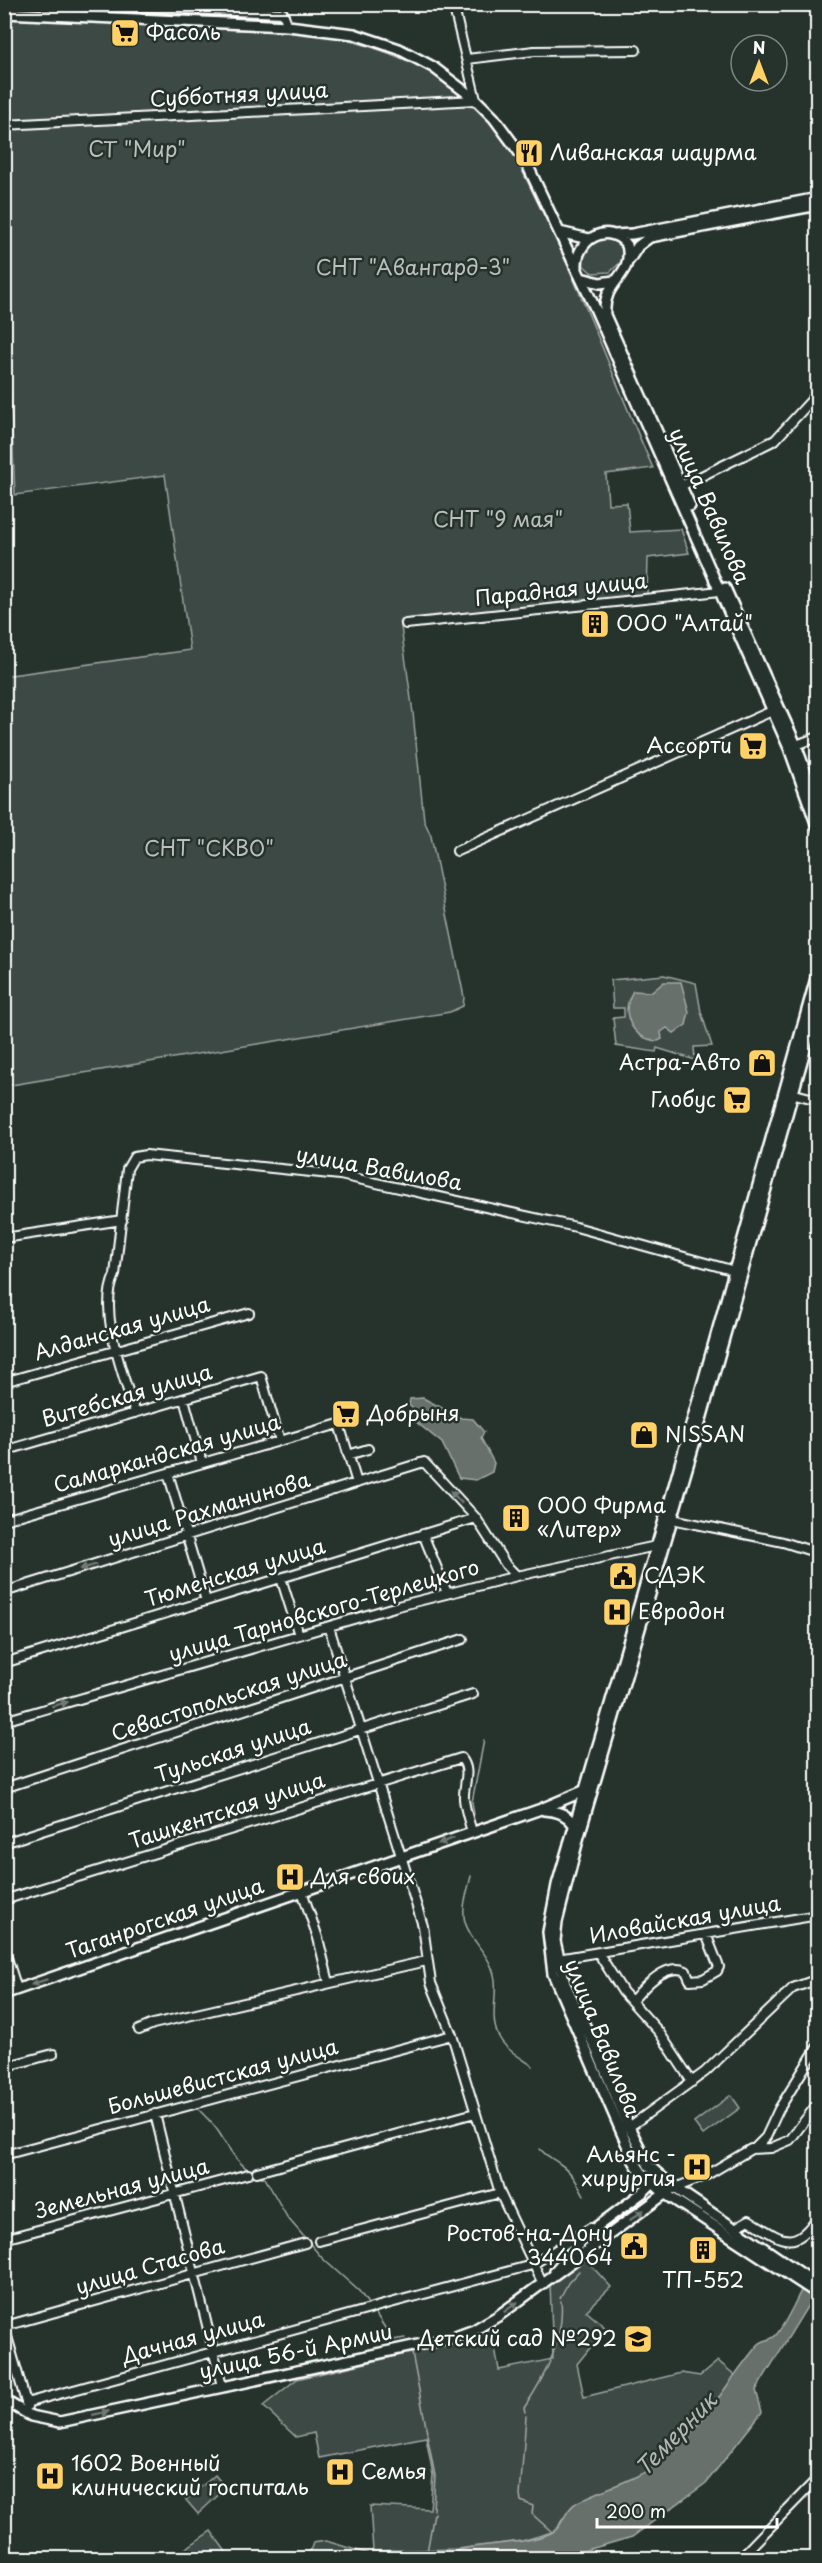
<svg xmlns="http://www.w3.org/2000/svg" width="822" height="2563" font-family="'Playpen Sans',sans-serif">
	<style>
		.green { fill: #3e4944; stroke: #9ea4a2; stroke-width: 1.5 }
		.water { fill: #67706c; stroke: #a4a9a7; stroke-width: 1.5 }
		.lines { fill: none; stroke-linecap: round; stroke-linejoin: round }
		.stream { stroke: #a4a9a7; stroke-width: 1.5 }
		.minor-casing { stroke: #fff; stroke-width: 12 }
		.major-casing { stroke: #fff; stroke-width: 14 }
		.minor { stroke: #26332d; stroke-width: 8 }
		.major { stroke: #26332d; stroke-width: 9 }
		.oneway { fill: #727a76 }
		.labels { text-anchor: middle; stroke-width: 5; stroke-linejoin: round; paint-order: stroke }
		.poi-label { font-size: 21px; fill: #fff; stroke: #26332d; text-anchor: start }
		.street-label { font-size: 21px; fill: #fff; stroke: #26332d }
		.park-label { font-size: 21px; fill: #bbbfbe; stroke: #26332d }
		.water-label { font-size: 22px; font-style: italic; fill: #b3b8b6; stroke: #26332d }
	</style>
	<rect width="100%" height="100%" fill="#26332d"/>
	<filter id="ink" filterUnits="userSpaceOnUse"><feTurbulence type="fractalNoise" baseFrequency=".0167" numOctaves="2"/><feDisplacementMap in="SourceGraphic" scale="12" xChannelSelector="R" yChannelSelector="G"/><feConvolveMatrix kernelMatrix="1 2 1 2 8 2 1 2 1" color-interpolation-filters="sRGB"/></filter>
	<g filter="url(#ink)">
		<path class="green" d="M 4,5 L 281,5 L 281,24 L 5,12 Z
			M 5,18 L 321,34 C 380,46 443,70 486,115 C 509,139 522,171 537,201 C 581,287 613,379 653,468 L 606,474 L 608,504 L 627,503 L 630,532 L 681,529 L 689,553 L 648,558 L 647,595 L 400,620 L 413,713 L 424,820 L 431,836 L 464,997 L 463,1006 L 450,1012 L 5,1086 L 4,676 L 190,650 L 165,475 L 15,495 L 4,256 Z
			M 608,238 L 615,240 L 622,246 L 622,261 L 610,272 L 592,273 L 584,266 L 583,254 L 591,242 Z
			M 664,975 L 696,983 L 701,1012 L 712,1046 L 694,1047 L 695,1060 L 657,1048 L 656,1052 L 616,1046 L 613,1018 L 624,1017 L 624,1008 L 613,1008 L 611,980 Z
			M 731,2095 L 740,2108 L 703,2135 L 694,2123 Z
			M 585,2259 L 611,2287 L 586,2311 L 606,2328 L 577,2364 L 584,2397 L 681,2373 L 700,2376 L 718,2361 L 736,2376 L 703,2418 L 662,2461 L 632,2481 L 589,2497 L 562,2519 L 558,2528 L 552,2532 L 522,2541 L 457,2549 L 373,2551 L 370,2506 L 430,2509 L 433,2475 L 426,2437 L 319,2458 L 314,2433 L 296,2437 L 263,2406 L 297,2379 L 466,2340 L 471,2345 L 491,2325 L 499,2370 L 553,2359 L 550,2283 Z
			M 215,2475 L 226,2488 L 198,2514 L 186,2500 Z
			M 211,2531 L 229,2556 L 225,2558 L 172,2558 Z
			M 326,2541 L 379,2557 L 430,2553 L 429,2558 L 269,2558 L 295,2558 L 310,2551 L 313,2543 Z"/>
		<path class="water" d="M 664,982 L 681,982 L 689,1012 L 686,1025 L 674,1033 L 667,1028 L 661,1032 L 662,1039 L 658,1041 C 632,1039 619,1014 633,991 L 652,992 Z
			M 423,1398 L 461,1418 L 473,1419 L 484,1432 L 481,1438 L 494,1463 L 492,1472 L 476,1480 L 459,1478 L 442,1443 L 415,1421 L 419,1415 L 409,1405 L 410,1399 Z
			M 817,2265 L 817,2286 L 807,2307 L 756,2390 L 762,2412 L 706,2483 L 632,2537 L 559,2558 L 441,2558 C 475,2538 515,2549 551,2533 C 564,2527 563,2511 576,2503 C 604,2487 635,2482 661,2461 C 702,2430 725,2384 757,2346 C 762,2339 771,2341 776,2335 C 792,2316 802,2281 817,2265 Z"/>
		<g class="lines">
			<path class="stream" d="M 474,1814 L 472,1802 L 484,1740
				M 471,1876 C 468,1890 461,1908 465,1922 C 471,1943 492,1955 495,1980 C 497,1998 490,2018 498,2035 C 505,2050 520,2057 533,2066
				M 197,2108 C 205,2116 214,2124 220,2134 C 230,2150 237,2164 255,2174
				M 540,2149 C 547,2157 552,2158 560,2164 C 571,2171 578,2184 584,2195
				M 259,2176 L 265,2178 L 287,2217 L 323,2259 L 359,2291 L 369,2305
				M 560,2298 L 568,2283 L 579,2271
				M 374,2311 L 393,2340 L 405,2338
				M 412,2353 L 427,2432
				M 525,2412 L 524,2408 C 545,2377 565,2339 561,2301
				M 526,2416 L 520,2496 L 521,2501 L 533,2506 L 532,2514 L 552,2532
				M 427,2434 L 435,2476 L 433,2510
				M 426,2558 L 434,2513"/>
			<g class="minor-casing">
				<path id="minor" d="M 70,4 L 283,13 L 288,26
					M 467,59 L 534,51 L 636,50
					M 4,125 L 476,100 L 453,4
					M 681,486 L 775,440 L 818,393
					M 406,624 L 720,591
					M 791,747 L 818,737
					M 457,851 L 772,711
					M 787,1092 L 818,1100
					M 4,1238 L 122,1220
					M 4,1382 L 249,1313
					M 184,1399 L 202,1463
					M 135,1413 C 124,1375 97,1312 115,1275 L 127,1169 L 134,1157 L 146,1155 L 340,1175 L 576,1227 L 735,1271
					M 4,1451 L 261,1376 L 280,1441
					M 348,1455 L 368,1449
					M 168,1473 L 206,1601
					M 667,1518 L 783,1542 L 818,1553
					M 4,1520 L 339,1424 L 357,1483
					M 423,1534 L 447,1593
					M 281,1578 L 299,1635
					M 4,1592 L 424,1462 L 476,1518 L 506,1565 L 517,1576
					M 329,1627 L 423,1926 L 431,1983 L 452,2035 L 500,2193 L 543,2284
					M 4,1663 L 476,1518
					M 4,1721 L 398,1606 L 517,1576 L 656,1546 L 660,1548
					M 4,1788 L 463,1639
					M 4,1843 L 473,1694
					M 302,1891 L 318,1938 L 329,1983
					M 4,1900 L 461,1758 C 472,1771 463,1784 464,1799 C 465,1810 469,1821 472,1832
					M 4,1948 L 17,1989
					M 599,1954 L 623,1992 L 659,2032 L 692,2082
					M 558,1959 L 818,1915
					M 632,2001 C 644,1987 665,1962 686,1971 L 690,1980 L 703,1979 L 717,1971 L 719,1967 L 706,1934
					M 139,2030 L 153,2024 L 426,1961
					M 4,2067 L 53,2054
					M 155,2114 L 222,2386
					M 629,2127 L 705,2072 L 793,1988 L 818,1979
					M 755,2148 L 766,2137 L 779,2109 L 818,2046
					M 4,2155 L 452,2035
					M 257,2172 L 475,2113
					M 675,2188 L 705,2176 L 751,2149 L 771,2148 L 790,2140 L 818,2103
					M 735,2228 L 749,2220 C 780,2239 794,2254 818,2216
					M 4,2239 L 248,2174
					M 319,2241 L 500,2193
					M 372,2308 L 532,2265 L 590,2228
					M 4,2326 L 27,2406
					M 5,2326 L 305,2243
					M 26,2403 L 370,2309
					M 740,2558 L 818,2478"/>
			</g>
			<g class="major-casing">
				<path id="major" d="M 4,13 L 288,26 L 354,34 L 399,49 L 433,67 L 476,100 L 494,118 L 525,160 L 594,306 L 789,748 L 818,829
					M 559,232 L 589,239
					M 614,235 L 632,234 L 818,198
					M 629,260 L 638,246 L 650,237 L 818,205
					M 577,268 C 575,240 608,220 627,245 C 635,277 602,279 605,315 L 690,506
					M 581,278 L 600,283 L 614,281
					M 725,588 L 796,745 L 818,806
					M 818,971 L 670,1500 L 557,1885 L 548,1932 L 553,1974 L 634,2161 L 641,2172 L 664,2193 L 818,2294
					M 818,1004 L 695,1441 L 579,1836 L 557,1922 L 555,1941 L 565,1984 L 598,2053 L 629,2127 L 649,2166 L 675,2188 L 818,2285
					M 544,1810 C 559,1811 569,1815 576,1828
					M 4,1994 L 541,1809 L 586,1790
					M 555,2271 L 587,2234 L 642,2193 L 655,2180
					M 4,2400 L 31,2416 L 60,2422 L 455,2337 L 474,2330 L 498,2316 L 670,2190"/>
			</g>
			<use href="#minor" class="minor"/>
			<use href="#major" class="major"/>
		</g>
		<defs><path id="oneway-solid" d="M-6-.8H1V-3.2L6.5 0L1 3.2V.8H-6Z" transform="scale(1.5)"/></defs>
		<g class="oneway">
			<use href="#oneway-solid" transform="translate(456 1497) rotate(-133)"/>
			<use href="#oneway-solid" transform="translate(88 1567) rotate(163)"/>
			<use href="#oneway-solid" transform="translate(60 1704) rotate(-15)"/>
			<use href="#oneway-solid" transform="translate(446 1841) rotate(160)"/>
			<use href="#oneway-solid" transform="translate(39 1982) rotate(161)"/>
			<use href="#oneway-solid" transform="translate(637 2215) rotate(-36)"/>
			<use href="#oneway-solid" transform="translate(511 2307) rotate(-36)"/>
			<use href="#oneway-solid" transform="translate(101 2413) rotate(-13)"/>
		</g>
	</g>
	<defs>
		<g id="supermarket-square" transform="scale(1.5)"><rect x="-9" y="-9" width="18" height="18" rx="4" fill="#ffd166" stroke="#26332d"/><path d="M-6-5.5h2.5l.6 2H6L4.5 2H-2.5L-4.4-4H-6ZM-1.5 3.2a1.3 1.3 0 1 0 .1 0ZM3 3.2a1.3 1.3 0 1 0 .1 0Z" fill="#111"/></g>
		<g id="restaurant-square" transform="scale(1.5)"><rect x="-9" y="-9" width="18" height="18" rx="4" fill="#ffd166" stroke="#26332d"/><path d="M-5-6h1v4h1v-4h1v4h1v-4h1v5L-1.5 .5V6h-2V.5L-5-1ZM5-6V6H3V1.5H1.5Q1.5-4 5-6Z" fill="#111"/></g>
		<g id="building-square" transform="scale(1.5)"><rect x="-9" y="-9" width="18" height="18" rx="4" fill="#ffd166" stroke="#26332d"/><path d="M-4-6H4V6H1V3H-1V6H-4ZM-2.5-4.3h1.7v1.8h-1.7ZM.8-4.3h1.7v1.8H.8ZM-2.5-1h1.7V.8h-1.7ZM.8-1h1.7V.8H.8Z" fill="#111"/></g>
		<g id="shop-square" transform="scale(1.5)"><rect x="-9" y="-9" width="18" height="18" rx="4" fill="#ffd166" stroke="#26332d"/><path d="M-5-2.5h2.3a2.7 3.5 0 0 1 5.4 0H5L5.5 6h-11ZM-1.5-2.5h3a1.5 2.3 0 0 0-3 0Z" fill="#111"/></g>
		<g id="civic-square" transform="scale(1.5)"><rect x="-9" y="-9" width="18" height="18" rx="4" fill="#ffd166" stroke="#26332d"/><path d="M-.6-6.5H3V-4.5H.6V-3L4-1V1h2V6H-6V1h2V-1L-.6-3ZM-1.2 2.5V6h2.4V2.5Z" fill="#111"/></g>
		<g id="hospital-square" transform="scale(1.5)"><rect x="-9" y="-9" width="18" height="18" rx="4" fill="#ffd166" stroke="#26332d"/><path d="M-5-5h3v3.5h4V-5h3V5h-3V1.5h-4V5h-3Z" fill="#111"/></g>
		<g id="school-square" transform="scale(1.5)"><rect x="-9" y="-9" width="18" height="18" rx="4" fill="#ffd166" stroke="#26332d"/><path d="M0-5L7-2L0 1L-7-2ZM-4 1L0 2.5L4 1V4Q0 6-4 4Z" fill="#111"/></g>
	</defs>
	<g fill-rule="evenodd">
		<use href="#supermarket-square" x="125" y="33"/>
		<use href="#restaurant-square" x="529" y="153"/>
		<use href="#building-square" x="595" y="624"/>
		<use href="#supermarket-square" x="753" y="746"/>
		<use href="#shop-square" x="762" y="1063"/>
		<use href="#supermarket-square" x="737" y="1100"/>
		<use href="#supermarket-square" x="346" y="1414"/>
		<use href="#shop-square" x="644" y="1435"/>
		<use href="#building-square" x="516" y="1518"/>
		<use href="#civic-square" x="623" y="1576"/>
		<use href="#hospital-square" x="617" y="1612"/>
		<use href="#hospital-square" x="290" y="1877"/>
		<use href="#hospital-square" x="697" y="2167"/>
		<use href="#civic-square" x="634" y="2246"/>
		<use href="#building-square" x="703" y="2250"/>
		<use href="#school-square" x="638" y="2339"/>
		<use href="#hospital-square" x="340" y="2472"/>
		<use href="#hospital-square" x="50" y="2476"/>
	</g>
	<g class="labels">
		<g class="poi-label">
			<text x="146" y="40">Фасоль</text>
			<text x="550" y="160">Ливанская шаурма</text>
			<text x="616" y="631">ООО "Алтай"</text>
			<text x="732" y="753" text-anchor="end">Ассорти</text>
			<text x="741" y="1070" text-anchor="end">Астра-Авто</text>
			<text x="716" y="1107" text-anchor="end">Глобус</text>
			<text x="367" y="1421">Добрыня</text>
			<text x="665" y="1442">NISSAN</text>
			<text x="537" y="1513">ООО Фирма<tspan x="537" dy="24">«Литер»</tspan></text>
			<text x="644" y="1583">СДЭК</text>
			<text x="638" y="1619">Евродон</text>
			<text x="311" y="1884">Для своих</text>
			<text x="676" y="2162" text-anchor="end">Альянс -<tspan x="676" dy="24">хирургия</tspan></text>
			<text x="613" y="2241" text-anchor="end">Ростов-на-Дону<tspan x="613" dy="24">344064</tspan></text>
			<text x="703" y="2288" text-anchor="middle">ТП-552</text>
			<text x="617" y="2346" text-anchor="end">Детский сад №292</text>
			<text x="71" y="2471">1602 Военный<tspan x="71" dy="24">клинический госпиталь</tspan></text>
			<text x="361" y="2479">Семья</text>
		</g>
		<g class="street-label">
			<text transform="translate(239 95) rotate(-3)" y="7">Субботняя улица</text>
			<text transform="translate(709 506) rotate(66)" y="7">улица Вавилова</text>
			<text transform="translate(561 590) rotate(-6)" y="7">Парадная улица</text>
			<text transform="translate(379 1169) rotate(10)" y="7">улица Вавилова</text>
			<text transform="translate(122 1329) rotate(-16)" y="7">Алданская улица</text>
			<text transform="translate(127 1396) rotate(-16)" y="7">Витебская улица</text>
			<text transform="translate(167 1454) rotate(-16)" y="7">Самаркандская улица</text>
			<text transform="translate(209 1510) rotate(-17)" y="7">улица Рахманинова</text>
			<text transform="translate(235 1573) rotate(-17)" y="7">Тюменская улица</text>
			<text transform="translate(324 1611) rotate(-16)" y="7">улица Тарновского-Терлецкого</text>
			<text transform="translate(229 1697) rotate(-18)" y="7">Севастопольская улица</text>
			<text transform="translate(233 1751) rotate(-18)" y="7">Тульская улица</text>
			<text transform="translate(227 1811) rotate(-18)" y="7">Ташкентская улица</text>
			<text transform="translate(165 1919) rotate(-19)" y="7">Таганрогская улица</text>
			<text transform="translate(685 1920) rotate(-10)" y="7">Иловайская улица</text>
			<text transform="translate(602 2038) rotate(68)" y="7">улица Вавилова</text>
			<text transform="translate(223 2077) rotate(-15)" y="7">Большевистская улица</text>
			<text transform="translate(122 2189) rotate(-15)" y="7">Земельная улица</text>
			<text transform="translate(150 2267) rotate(-16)" y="7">улица Стасова</text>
			<text transform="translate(193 2338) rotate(-15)" y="7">Дачная улица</text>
			<text transform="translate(296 2352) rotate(-12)" y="7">улица 56-й Армии</text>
		</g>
		<g class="park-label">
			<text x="137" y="157">СТ "Мир"</text>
			<text x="413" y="275">СНТ "Авангард-3"</text>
			<text x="498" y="527">СНТ "9 мая"</text>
			<text x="209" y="856">СНТ "СКВО"</text>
		</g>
		<g class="water-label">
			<text transform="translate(676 2434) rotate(-46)" y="8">Темерник</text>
		</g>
	</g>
	<rect width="822" height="2563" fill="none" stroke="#26332d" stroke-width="24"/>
	<rect x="12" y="12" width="798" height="2539" fill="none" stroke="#fff" stroke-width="2" filter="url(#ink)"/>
	<g transform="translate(759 63)"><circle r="28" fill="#26332d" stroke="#7d8581" stroke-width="1.5"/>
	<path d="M0-4.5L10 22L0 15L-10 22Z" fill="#ffd166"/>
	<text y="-9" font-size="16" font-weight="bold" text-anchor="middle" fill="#ffffff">N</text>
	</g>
	<path d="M597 2518v9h180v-9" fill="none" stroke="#ffffff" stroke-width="3"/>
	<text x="606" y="2518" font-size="18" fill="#ffffff" stroke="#26332d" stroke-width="4.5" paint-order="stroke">200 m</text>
</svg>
